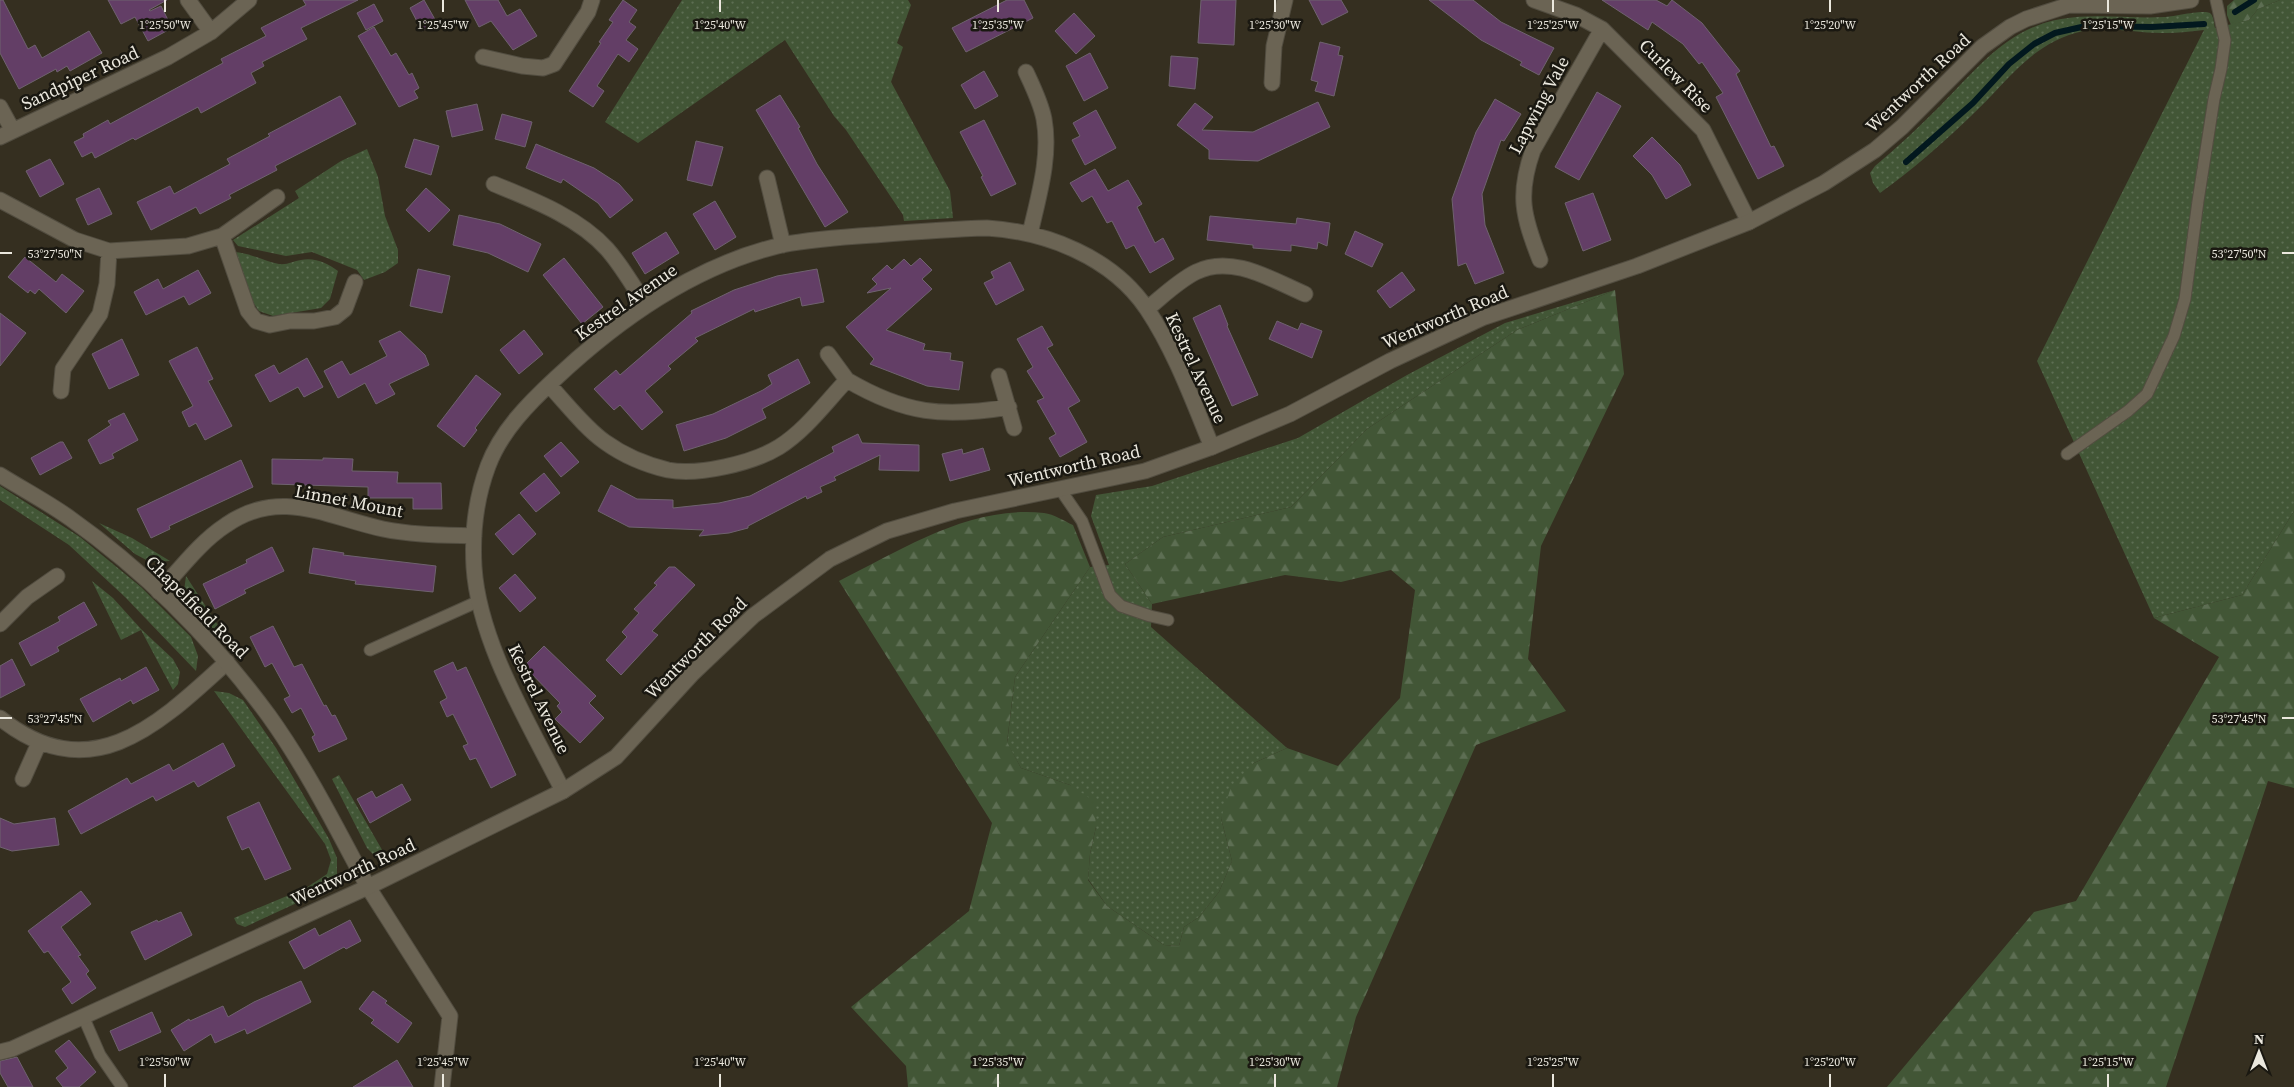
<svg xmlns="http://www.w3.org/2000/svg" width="2294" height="1087" font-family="'Source Serif 4',serif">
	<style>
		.grass { fill: url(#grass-dots) }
		.forest { fill: url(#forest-firs) }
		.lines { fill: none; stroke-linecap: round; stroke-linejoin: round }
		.stream { stroke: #02181e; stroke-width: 6 }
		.building { fill: #633e66; stroke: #6f626f }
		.service-casing { stroke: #524d40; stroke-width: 13 }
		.minor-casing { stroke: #524d40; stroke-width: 17 }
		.tertiary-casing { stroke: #524d40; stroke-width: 17 }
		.service { stroke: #6b6454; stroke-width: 11 }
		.minor { stroke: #6b6454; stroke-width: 15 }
		.tertiary { stroke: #6b6454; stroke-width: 15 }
		.ticks { fill: none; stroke: #ebe8de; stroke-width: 2 }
		.labels { text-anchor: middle; stroke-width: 5; stroke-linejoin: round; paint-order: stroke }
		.street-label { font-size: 18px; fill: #ebe8de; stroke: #1a1811 }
		.ticks-label { font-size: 12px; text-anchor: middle; fill: #ebe8de; stroke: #1a1811; stroke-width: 5; stroke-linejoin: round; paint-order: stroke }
	</style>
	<defs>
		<pattern id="grass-dots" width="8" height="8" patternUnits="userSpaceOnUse" patternTransform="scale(1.25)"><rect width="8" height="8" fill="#425636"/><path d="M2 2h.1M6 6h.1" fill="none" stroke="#5d6e53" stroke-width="1.8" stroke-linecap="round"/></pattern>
		<pattern id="forest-firs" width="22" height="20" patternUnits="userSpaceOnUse" patternTransform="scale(1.25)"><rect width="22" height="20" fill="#425636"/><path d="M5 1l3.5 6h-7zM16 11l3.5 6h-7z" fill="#5d6e53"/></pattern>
	</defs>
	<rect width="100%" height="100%" fill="#352f20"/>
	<path class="grass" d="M 682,0 L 908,0 L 911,5 L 897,43 L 903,47 L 891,82 L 950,191 L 953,218 L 904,221 L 903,215 L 846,130 L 834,116 L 785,40 L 638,143 L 605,122 Z
		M 2280,0 L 2294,0 L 2294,511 L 2242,595 L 2154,618 L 2037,361 L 2204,30 C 2192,31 2179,33 2166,33 C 2139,34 2110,26 2083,31 C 2030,43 2007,83 1970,117 C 1942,144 1912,170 1880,193 L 1873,183 L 1870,173 L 1875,166 C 1898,147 1919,127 1940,106 C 1976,70 2007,28 2061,19 C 2095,13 2130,19 2164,17 C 2173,17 2207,8 2211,14 C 2214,18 2214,24 2215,28 L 2249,20 L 2258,9 Z
		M 367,149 L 378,177 L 385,216 L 398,250 L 398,263 L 385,272 L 364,280 L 357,270 L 312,252 L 286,256 L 238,246 L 233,240 L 299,198 L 295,191 L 341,161 Z
		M 234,252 C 251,253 263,261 279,264 C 288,265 293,261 301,260 C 314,257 328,263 338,271 L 330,299 L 321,308 L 273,316 L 259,311 L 250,298 Z
		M 1615,290 L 1517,330 L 1367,429 L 1291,507 L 1163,537 L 1125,564 L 1152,604 L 1151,627 L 1287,748 L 1254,763 L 1221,818 L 1232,861 L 1219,892 L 1199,917 L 1184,927 L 1179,946 L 1164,945 L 1107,906 L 1088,879 L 1090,854 L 1096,827 L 1070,785 L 1021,768 L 1007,743 L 1015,677 L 1090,567 L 1109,565 L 1091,516 L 1096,495 L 1152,486 L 1298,438 L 1407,375 L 1505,323 Z
		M 0,486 L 80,537 L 141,587 L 191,637 L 198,656 L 196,671 L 125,597 L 69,545 L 0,500 Z
		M 99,523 L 132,538 L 170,561 L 150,562 L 135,554 Z
		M 186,576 L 236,653 L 195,610 L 184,591 Z
		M 92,581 L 113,598 L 141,629 L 173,659 L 180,672 L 178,684 L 173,690 L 141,630 L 121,640 Z
		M 214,691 L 229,693 L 243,700 L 276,748 L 329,839 L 337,858 L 337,879 L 327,889 L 245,927 L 237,924 L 234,918 L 306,888 L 327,874 L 331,860 L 325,844 Z
		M 339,775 L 385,855 L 374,855 L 367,848 L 332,779 Z"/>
	<path class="forest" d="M 2234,0 L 2280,0 L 2258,9 L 2249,20 L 2231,25 L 2227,15 L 2227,6 Z
		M 1615,290 L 1624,374 L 1541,546 L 1528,659 L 1566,711 L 1476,745 L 1356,1017 L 1337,1087 L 908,1087 L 906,1066 L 851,1007 L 969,911 L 992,823 L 839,581 C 903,549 970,505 1044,513 C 1054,514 1064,521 1073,525 L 1090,567 L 1015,677 L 1007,742 L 1021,768 L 1070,785 L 1094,801 L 1096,827 L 1090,854 L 1088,880 L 1107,906 L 1164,945 L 1179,946 L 1184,927 L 1199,917 L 1219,892 L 1232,861 L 1221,818 L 1231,787 L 1254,763 L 1287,748 L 1338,766 L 1400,698 L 1415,590 L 1391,570 L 1341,582 L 1285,575 L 1152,604 L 1125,564 L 1163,537 L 1291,507 L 1367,429 L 1517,330 Z
		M 2294,511 L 2294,788 L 2268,781 L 2166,1087 L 1887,1087 L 2034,912 L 2076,901 L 2219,657 L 2154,618 L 2242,595 Z"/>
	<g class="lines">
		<path class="stream" d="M 2235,12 L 2254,0
			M 1906,162 L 1973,103 L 2009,64 L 2034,44 L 2055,33 L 2086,26 L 2152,27 L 2204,24"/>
	</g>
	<path class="building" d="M 0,0 L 3,0 L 28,49 L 35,45 L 42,58 L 89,31 L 102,53 L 70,71 L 67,66 L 57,72 L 56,69 L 19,89 L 0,53 Z
		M 108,0 L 167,0 L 149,10 L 150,11 L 161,6 L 172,28 L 148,41 L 135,17 L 121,24 Z
		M 303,0 L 358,0 L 301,28 L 307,39 L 262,62 L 264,66 L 251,73 L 256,83 L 201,113 L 198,107 L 135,140 L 133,138 L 95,158 L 92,152 L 82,157 L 74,142 L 84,137 L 83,134 L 108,120 L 110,124 L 223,63 L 221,59 L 266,36 L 261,28 L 306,5 Z
		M 424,0 L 437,23 L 422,31 L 410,8 Z
		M 465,0 L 498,0 L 507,16 L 520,9 L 537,36 L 513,50 L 491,21 L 479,27 Z
		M 623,0 L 637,10 L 629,22 L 636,27 L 626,40 L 638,49 L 629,62 L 618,54 L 597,86 L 604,91 L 593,107 L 569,91 L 601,43 L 599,42 L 613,22 L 609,20 Z
		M 1007,0 L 1024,0 L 1033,18 L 966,52 L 952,28 Z
		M 1201,0 L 1236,0 L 1234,45 L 1198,43 Z
		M 1309,0 L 1341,0 L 1348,12 L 1322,25 Z
		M 1429,0 L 1473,0 L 1501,22 L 1554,48 L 1539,75 L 1520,65 L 1522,62 L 1481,40 Z
		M 1602,0 L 1656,0 L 1667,6 L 1672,0 L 1702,23 L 1740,71 L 1736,74 L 1771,147 L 1774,146 L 1784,166 L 1758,179 L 1716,97 L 1723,93 L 1702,62 L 1699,64 L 1683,44 L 1652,22 L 1648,30 Z
		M 374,4 L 383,21 L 366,30 L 357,13 Z
		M 1074,13 L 1095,36 L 1076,54 L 1055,31 Z
		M 374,27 L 391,56 L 396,53 L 409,75 L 412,73 L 419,88 L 414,91 L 418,98 L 399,107 L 358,36 Z
		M 1320,42 L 1340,47 L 1338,55 L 1343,56 L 1334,96 L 1315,91 L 1318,82 L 1311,80 Z
		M 1090,53 L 1108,88 L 1084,101 L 1066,66 Z
		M 1171,56 L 1198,58 L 1195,89 L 1169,86 Z
		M 984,71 L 998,96 L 975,109 L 961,85 Z
		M 1597,92 L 1621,106 L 1579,180 L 1555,167 Z
		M 780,95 L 800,127 L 798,128 L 817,164 L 848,212 L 825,227 L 756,110 Z
		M 340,96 L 356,124 L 275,166 L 277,170 L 229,195 L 231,198 L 200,214 L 196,207 L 151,230 L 137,202 L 170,186 L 174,194 L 230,164 L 227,159 L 270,136 L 268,134 Z
		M 1495,99 L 1521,114 L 1504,141 L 1501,140 L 1482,194 L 1485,225 L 1504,273 L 1475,284 L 1466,263 L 1458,266 L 1452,199 L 1476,132 Z
		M 1318,102 L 1330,127 L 1258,161 L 1209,159 L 1209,150 L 1177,125 L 1195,103 L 1213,117 L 1202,130 L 1253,132 Z
		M 477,104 L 483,130 L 452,137 L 446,111 Z
		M 1096,110 L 1116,148 L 1085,165 L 1072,140 L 1080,136 L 1073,123 Z
		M 502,114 L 532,122 L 525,147 L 495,139 Z
		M 984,120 L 1016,184 L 991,196 L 981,177 L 983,176 L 960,132 Z
		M 1652,137 L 1680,165 L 1691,185 L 1666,199 L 1652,175 L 1633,156 Z
		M 414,139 L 439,146 L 431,175 L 405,167 Z
		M 696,141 L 723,147 L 712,186 L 687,180 Z
		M 536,144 L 594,168 L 619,184 L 633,200 L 610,218 L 598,203 L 563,179 L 561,183 L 526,168 Z
		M 50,159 L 64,184 L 40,197 L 26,171 Z
		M 1095,169 L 1108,191 L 1128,180 L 1142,204 L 1137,207 L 1155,243 L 1163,238 L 1174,259 L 1150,273 L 1134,245 L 1126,249 L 1112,221 L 1107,223 L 1092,196 L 1082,202 L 1070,183 Z
		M 99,188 L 112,214 L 88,225 L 76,199 Z
		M 426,188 L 450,210 L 429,232 L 406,210 Z
		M 1593,193 L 1611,240 L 1583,251 L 1565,203 Z
		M 715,201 L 736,237 L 715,250 L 693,214 Z
		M 459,215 L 500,224 L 541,244 L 528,272 L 488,253 L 453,245 Z
		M 1210,216 L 1296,224 L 1297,218 L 1330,223 L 1327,246 L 1318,242 L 1317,249 L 1291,245 L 1291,251 L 1253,248 L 1253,245 L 1207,240 Z
		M 1355,231 L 1383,244 L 1372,267 L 1345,254 Z
		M 666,232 L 679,253 L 645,274 L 632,253 Z
		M 25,257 L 56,282 L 62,274 L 84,291 L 66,313 L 39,289 L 35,294 L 30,290 L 28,293 L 8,277 Z
		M 564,258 L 603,307 L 582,324 L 543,275 Z
		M 920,258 L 932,270 L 922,279 L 932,289 L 886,330 L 925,344 L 923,350 L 951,353 L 950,360 L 963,362 L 959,390 L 927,386 L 870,364 L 874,359 L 846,327 L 891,288 L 867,293 L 877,284 L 872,279 L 887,265 L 892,270 L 904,259 L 911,266 Z
		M 1010,262 L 1024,290 L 996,305 L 984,283 L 994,278 L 991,272 Z
		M 418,269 L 450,276 L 442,313 L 410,306 Z
		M 817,269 L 824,302 L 802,306 L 800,297 L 755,312 L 754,309 L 695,338 L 698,341 L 668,366 L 671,369 L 645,391 L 663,412 L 642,430 L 620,405 L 614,410 L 594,389 L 616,370 L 620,375 L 692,313 L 691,311 L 734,290 L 777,276 Z
		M 198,270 L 211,293 L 189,305 L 184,296 L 146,315 L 134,292 L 158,279 L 163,289 Z
		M 1402,272 L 1415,290 L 1390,308 L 1377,291 Z
		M 1220,305 L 1228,325 L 1227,326 L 1258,395 L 1232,406 L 1193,318 Z
		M 0,313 L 26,333 L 0,366 Z
		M 1277,321 L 1298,330 L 1301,323 L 1322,331 L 1312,358 L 1269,339 Z
		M 1042,326 L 1053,345 L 1047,348 L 1080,401 L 1068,408 L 1087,442 L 1060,457 L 1049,438 L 1056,434 L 1037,401 L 1044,398 L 1027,371 L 1033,367 L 1017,339 Z
		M 524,330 L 543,354 L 519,374 L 500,350 Z
		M 400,331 L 425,355 L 429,365 L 389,384 L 395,394 L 376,404 L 365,383 L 338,398 L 324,371 L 342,361 L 350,375 L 387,356 L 379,341 Z
		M 122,339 L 139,375 L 109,389 L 92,354 Z
		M 197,347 L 213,379 L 208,381 L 232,426 L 205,440 L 196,423 L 189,427 L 182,412 L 193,406 L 169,361 Z
		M 307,358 L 323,387 L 304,397 L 298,387 L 270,402 L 255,375 L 274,365 L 279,374 Z
		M 798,359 L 810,383 L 762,409 L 766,418 L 726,438 L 684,451 L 676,425 L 713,414 L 763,390 L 772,384 L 768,375 Z
		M 476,375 L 501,394 L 475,428 L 477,430 L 464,447 L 437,426 Z
		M 124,413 L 138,440 L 112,454 L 114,458 L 100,464 L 88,440 L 111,425 L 108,421 Z
		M 858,434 L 862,443 L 919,445 L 919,471 L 879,470 L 880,455 L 834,477 L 836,480 L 820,487 L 822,492 L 807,499 L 806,496 L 748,526 L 748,528 L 729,533 L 699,536 L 704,530 L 629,527 L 598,511 L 611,485 L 637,499 L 673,500 L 673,508 L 719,503 L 750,496 L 834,452 L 832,447 Z
		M 60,442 L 63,442 L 72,458 L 40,475 L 31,458 Z
		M 561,442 L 579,462 L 561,477 L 544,456 Z
		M 983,448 L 990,470 L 950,481 L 942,454 L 962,449 L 963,454 Z
		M 323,458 L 353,459 L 352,471 L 398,472 L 397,483 L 441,483 L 442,509 L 413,509 L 413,498 L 368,498 L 368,487 L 272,484 L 272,459 L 323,460 Z
		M 241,460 L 253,487 L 169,526 L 170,529 L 151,538 L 137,509 Z
		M 544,473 L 560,493 L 536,512 L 520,493 Z
		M 519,514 L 536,534 L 513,555 L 495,534 Z
		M 272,547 L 284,571 L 244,590 L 246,593 L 215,609 L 203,584 L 247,563 L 246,560 Z
		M 313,548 L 344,553 L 343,555 L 436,566 L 433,592 L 355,584 L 356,581 L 309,573 Z
		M 669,567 L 675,567 L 695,585 L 652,631 L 658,635 L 621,675 L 606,660 L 627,637 L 622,632 L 639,613 L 634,609 L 657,585 L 654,583 Z
		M 515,574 L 536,598 L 520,612 L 499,588 Z
		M 84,602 L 97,625 L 57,647 L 59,651 L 31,666 L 19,643 L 60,621 L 58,617 Z
		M 273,626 L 294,667 L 302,664 L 324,706 L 326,705 L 332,716 L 335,715 L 347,739 L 319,752 L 312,737 L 315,735 L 301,708 L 292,713 L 284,699 L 290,696 L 272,663 L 265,667 L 250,637 Z
		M 544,646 L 596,696 L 589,703 L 604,718 L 580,743 L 555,719 L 562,712 L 557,706 L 560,703 L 524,666 Z
		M 12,659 L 25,685 L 0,698 L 0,666 Z
		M 453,662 L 457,671 L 466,667 L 516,775 L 491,788 L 476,758 L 470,760 L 463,746 L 468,744 L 453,714 L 447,717 L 440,702 L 447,698 L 434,671 Z
		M 146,667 L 159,690 L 133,704 L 131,700 L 93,722 L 80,699 L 120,678 L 121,681 Z
		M 223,743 L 235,766 L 198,787 L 194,781 L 156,801 L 153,796 L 81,834 L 68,811 L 127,778 L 131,784 L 169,764 L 173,771 Z
		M 402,784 L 411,800 L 370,823 L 357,799 L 372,791 L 376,798 Z
		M 259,802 L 291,869 L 265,880 L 249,847 L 242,850 L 227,817 Z
		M 0,818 L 14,824 L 55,818 L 59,845 L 12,851 L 0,847 Z
		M 81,891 L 91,904 L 61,927 L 81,955 L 78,956 L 89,971 L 86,974 L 96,988 L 72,1004 L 62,989 L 71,982 L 48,951 L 44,953 L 28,931 Z
		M 181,912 L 192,935 L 145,960 L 131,932 L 157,920 L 158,922 Z
		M 350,920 L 361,941 L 346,949 L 344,947 L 304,969 L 289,942 L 315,928 L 319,936 Z
		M 301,981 L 311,1002 L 247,1034 L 245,1029 L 215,1043 L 211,1034 L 184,1051 L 171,1030 L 189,1019 L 190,1021 L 223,1006 L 228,1017 L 254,1002 Z
		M 373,991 L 387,1001 L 385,1003 L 412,1023 L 398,1043 L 371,1023 L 374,1020 L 359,1009 Z
		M 152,1012 L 161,1032 L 119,1051 L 110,1031 Z
		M 69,1040 L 96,1072 L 79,1087 L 63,1087 L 56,1078 L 68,1068 L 55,1051 Z
		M 17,1057 L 33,1087 L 8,1087 L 0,1073 L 0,1061 Z
		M 397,1060 L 413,1087 L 353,1087 Z"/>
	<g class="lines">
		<g class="service-casing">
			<path id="service" d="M 2067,454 L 2128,411 L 2147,394 L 2174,336 L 2185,299 L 2198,201 L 2214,99 L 2221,69 L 2225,40 L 2216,0
				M 1060,489 L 1082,521 L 1110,595 L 1121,606 L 1150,616 L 1168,620
				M 370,650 L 479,601
				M 83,1016 L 100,1055 L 122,1087"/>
		</g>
		<g class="minor-casing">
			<path id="minor" d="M 188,0 L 211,32
				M 1534,0 L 1576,15 L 1602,29 L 1703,130 L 1749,222
				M 483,57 L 522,66 L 543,68 L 554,64 L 588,12 L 592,0
				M 1026,72 C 1033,87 1041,103 1044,119 C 1051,157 1038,198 1030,234
				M 1272,83 L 1274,46 L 1285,0
				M 0,107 L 12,129
				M 0,137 L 168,57 L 211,32 L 249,0
				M 767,178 L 783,245
				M 494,184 C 533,200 578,217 607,249 C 622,266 634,287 646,306
				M 0,200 L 75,240 L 109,251 L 188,246 L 222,236 L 277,197
				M 222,236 L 248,311 L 256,321 L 270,325 L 290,321 L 314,321 L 335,317 L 345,309 L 355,282
				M 1540,260 C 1523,216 1517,195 1533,150 L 1602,29
				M 1147,309 C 1163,296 1178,281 1196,272 C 1232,254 1272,280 1305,294
				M 828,354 L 847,380
				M 999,376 L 1014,428
				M 549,385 C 566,403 585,428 605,442 C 623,455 647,465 668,470 C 698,476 753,463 779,447 C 806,430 826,402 847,380 C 905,414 943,418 1009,407
				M 61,391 L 63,369 L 100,314 L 107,284 L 109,251
				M 159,592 C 180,569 200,542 226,525 C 281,487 327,517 383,529 C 412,535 444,535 474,536
				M 0,624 L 27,597 L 57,576
				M 0,718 C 91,791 159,724 227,662
				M 23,779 L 39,743
				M 563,791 C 529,723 479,643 474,567 C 472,533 476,498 488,466 C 501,431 529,403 556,378 C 620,318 695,265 782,245 C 812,239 844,237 875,235 C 912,232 949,229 987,228 C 1047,232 1112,257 1147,309 C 1175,351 1193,401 1212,447
				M 368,887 L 450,1016 L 442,1087"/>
		</g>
		<g class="tertiary-casing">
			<path id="tertiary" d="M 0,475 C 24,490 49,503 71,519 C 147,573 214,641 269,716 C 307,769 337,829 368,887
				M 0,1052 L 12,1049 L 368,887 L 563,791 L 616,757 L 693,673 L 753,616 L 830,559 L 887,531 L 955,511 L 1145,471 L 1212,447 L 1290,414 L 1390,361 L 1482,318 L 1637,266 L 1749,222 L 1824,183 L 1875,150 L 1902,127 L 1982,47 L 2010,27 L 2026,19 L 2069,5 L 2150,6 L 2191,0"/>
		</g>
		<use href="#service" class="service"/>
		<use href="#minor" class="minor"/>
		<use href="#tertiary" class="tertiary"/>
	</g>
	<path class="ticks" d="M 165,0 L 165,12M 443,0 L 443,12M 720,0 L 720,12M 998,0 L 998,12M 1275,0 L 1275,12M 1553,0 L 1553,12M 1830,0 L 1830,12M 2108,0 L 2108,12M 0,253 L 12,253M 2282,253 L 2294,253M 0,718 L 12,718M 2282,718 L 2294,718M 165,1074 L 165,1087M 443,1074 L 443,1087M 720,1074 L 720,1087M 998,1074 L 998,1087M 1275,1074 L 1275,1087M 1553,1074 L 1553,1087M 1830,1074 L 1830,1087M 2108,1074 L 2108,1087"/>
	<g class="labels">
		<g class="street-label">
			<text transform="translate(1676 76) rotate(45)" y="6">Curlew Rise</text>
			<text transform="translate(80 78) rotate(-25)" y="6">Sandpiper Road</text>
			<text transform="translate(1918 83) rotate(-43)" y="6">Wentworth Road</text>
			<text transform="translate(1539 105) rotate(-62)" y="6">Lapwing Vale</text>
			<text transform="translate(626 302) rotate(-35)" y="6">Kestrel Avenue</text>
			<text transform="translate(1445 317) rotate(-23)" y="6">Wentworth Road</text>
			<text transform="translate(1196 368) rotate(65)" y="6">Kestrel Avenue</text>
			<text transform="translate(1074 466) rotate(-13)" y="6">Wentworth Road</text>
			<text transform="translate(349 501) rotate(11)" y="6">Linnet Mount</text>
			<text transform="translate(197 607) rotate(45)" y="6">Chapelfield Road</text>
			<text transform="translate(696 648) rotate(-45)" y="6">Wentworth Road</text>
			<text transform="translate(539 699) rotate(64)" y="6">Kestrel Avenue</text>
			<text transform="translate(353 872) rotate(-25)" y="6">Wentworth Road</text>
		</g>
	</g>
	<g class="ticks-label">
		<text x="165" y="29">1°25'50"W</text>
		<text x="443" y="29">1°25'45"W</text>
		<text x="720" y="29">1°25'40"W</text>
		<text x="998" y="29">1°25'35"W</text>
		<text x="1275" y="29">1°25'30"W</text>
		<text x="1553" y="29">1°25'25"W</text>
		<text x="1830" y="29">1°25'20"W</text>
		<text x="2108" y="29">1°25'15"W</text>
		<text x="55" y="258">53°27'50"N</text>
		<text x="2239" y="258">53°27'50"N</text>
		<text x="55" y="723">53°27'45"N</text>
		<text x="2239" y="723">53°27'45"N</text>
		<text x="165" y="1066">1°25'50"W</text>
		<text x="443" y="1066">1°25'45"W</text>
		<text x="720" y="1066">1°25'40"W</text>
		<text x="998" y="1066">1°25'35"W</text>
		<text x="1275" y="1066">1°25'30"W</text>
		<text x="1553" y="1066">1°25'25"W</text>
		<text x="1830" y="1066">1°25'20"W</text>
		<text x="2108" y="1066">1°25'15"W</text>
	</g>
	<g transform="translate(2259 1052)" stroke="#1a1811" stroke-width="4" paint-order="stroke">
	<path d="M0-4L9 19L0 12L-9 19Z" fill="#ebe8de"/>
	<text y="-8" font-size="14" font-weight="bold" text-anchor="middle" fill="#ebe8de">N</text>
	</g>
</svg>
